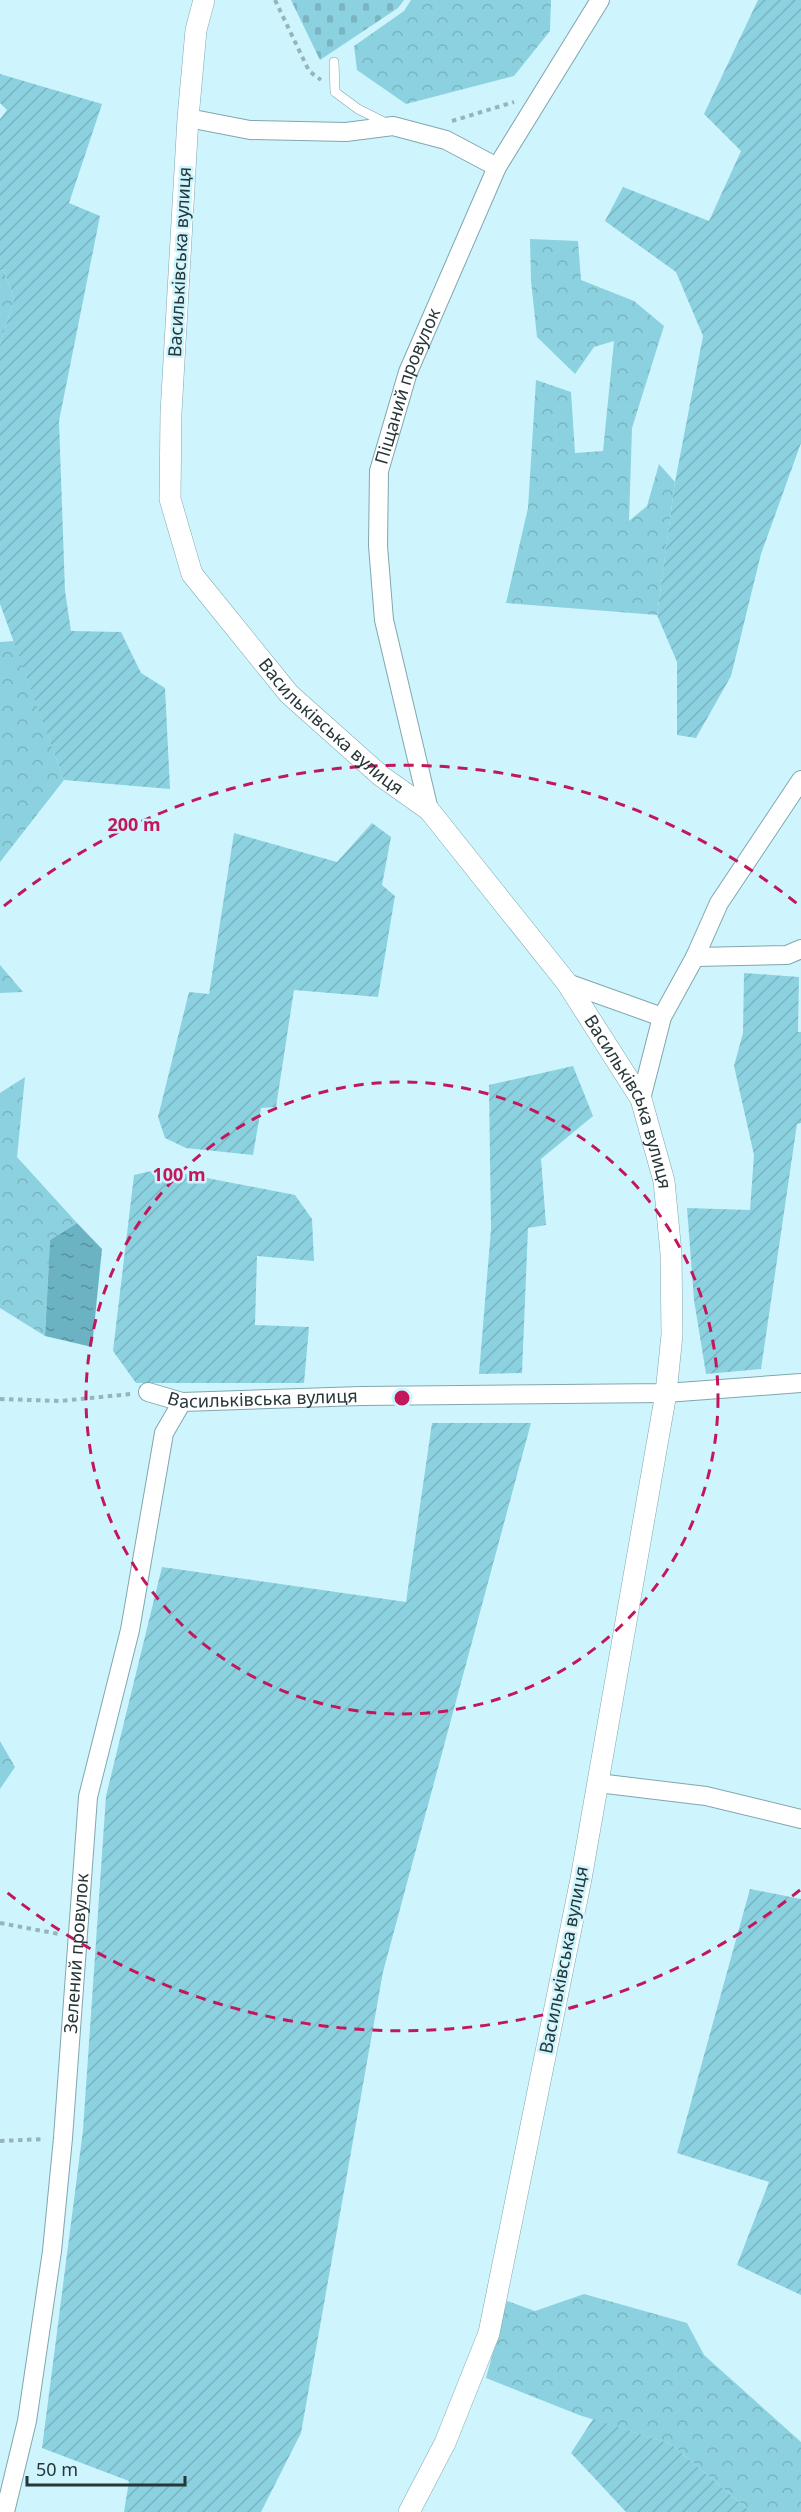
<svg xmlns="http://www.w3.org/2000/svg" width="801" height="2512" font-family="'Noto Sans',sans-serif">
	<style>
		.forest { fill: url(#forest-crowns) }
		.cemetery { fill: url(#cemetery-stones) }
		.garden { fill: url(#garden-furrows) }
		.water { fill: url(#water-ripples) }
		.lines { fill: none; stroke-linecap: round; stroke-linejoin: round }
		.service-casing { stroke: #81a6ae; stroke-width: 10 }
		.minor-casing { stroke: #81a6ae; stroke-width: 20 }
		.tertiary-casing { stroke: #81a6ae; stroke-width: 22 }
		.path { stroke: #95b5bb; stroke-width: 4; stroke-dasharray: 4.5 4.5; stroke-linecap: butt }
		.service { stroke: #fff; stroke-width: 9 }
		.minor { stroke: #fff; stroke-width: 18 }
		.tertiary { stroke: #fff; stroke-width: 21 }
		.ring { fill: none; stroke: #c2185b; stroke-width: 3; stroke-dasharray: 10 8 }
		.labels { text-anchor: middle; stroke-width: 5; stroke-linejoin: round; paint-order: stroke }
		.street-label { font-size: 18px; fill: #263639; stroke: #cef5fd }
		.centre { fill: #c2185b; stroke: #cef5fd; stroke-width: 3 }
		.ring-label { font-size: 18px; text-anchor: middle; font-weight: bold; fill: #c2185b; stroke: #cef5fd; stroke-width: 5; stroke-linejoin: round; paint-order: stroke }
	</style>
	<defs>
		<pattern id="forest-crowns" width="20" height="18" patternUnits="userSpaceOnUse" patternTransform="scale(1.5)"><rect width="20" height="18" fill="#8cd1df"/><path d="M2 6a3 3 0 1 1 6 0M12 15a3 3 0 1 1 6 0" fill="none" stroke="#79b4c0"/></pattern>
		<pattern id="cemetery-stones" width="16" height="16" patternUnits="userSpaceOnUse" patternTransform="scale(1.5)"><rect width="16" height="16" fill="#8cd1df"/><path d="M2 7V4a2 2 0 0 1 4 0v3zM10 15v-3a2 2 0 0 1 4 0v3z" fill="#79b4c0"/></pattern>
		<pattern id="garden-furrows" width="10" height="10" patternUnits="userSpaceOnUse" patternTransform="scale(1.5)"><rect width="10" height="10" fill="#8cd1df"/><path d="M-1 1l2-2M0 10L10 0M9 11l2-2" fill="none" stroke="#79b4c0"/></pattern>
		<pattern id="water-ripples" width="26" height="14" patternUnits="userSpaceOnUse" patternTransform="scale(1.5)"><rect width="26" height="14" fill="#6bb3c2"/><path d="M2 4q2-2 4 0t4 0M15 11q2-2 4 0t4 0" fill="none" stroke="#58929f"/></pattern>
	</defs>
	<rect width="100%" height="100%" fill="#cef5fd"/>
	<path class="forest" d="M 411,0 L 551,0 L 550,31 L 514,76 L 406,104 L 357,70 L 354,46 L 404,11 Z
		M 530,239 L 578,241 L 581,280 L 634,301 L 664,326 L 632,428 L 629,521 L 647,506 L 659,464 L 675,482 L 657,615 L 506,603 L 528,508 L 536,380 L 571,392 L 575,453 L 603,451 L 614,341 L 594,347 L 575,374 L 537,337 L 531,281 Z
		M 0,270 L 4,271 L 14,298 L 0,345 Z
		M 14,641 L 64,780 L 0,862 L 0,642 Z
		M 0,965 L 23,992 L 0,993 Z
		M 25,1077 L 17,1157 L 77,1223 L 50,1240 L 45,1336 L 0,1308 L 0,1093 Z
		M 0,1741 L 15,1767 L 0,1789 Z
		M 584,2294 L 687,2323 L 704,2355 L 801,2442 L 801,2512 L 751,2512 L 671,2444 L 579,2415 L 486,2378 L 507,2301 L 535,2311 Z"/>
	<path class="cemetery" d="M 291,0 L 404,0 L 398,8 L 320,60 Z"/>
	<path class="garden" d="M 758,0 L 801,0 L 801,443 L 761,554 L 731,676 L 696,738 L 677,735 L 677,662 L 657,615 L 675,482 L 703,336 L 676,272 L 605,221 L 623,187 L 709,221 L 741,151 L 704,114 Z
		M 0,74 L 102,104 L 69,203 L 100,216 L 59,421 L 65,591 L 71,631 L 121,632 L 141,673 L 165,688 L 170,789 L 64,780 L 0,604 L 0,345 L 14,298 L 4,271 L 0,270 L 0,119 L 7,110 L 0,103 Z
		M 372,823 L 391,837 L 382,885 L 395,896 L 378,997 L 294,990 L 276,1107 L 261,1108 L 253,1155 L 186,1148 L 165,1138 L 158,1117 L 189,992 L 209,994 L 234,833 L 337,862 Z
		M 744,973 L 799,977 L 798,1032 L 801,1032 L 801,1123 L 797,1124 L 761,1369 L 706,1374 L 694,1300 L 687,1208 L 750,1210 L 754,1155 L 734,1066 L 743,1033 Z
		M 573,1066 L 593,1116 L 541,1159 L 546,1225 L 528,1228 L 522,1373 L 479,1374 L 491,1229 L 489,1085 Z
		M 160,1169 L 295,1195 L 312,1219 L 314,1261 L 257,1256 L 255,1325 L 309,1327 L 304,1383 L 136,1383 L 113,1351 L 134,1175 Z
		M 432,1423 L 531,1423 L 383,1972 L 301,2433 L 261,2512 L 124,2512 L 129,2481 L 42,2448 L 83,2130 L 106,1796 L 162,1567 L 406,1602 Z
		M 750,1889 L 801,1899 L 801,2295 L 737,2265 L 769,2182 L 677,2153 Z
		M 593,2419 L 671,2444 L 751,2512 L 626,2512 L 571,2453 Z"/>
	<path class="water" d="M 77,1223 L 102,1249 L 92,1347 L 45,1336 L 50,1240 Z"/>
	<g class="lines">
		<g class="service-casing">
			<path id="service" d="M 334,62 L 335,92 L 358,109 L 388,124"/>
		</g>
		<g class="minor-casing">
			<g id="minor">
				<path d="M 188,118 L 250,130 L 346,132 L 393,126 L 446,140 L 497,167"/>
				<path id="s1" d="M 429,810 L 384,620 L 378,546 L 379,471 L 408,372 L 497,167 L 600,0"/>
				<path d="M 695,957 L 787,955 L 801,949"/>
				<path d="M 567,983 L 662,1017"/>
				<path d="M 641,1099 L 662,1017 L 695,957 L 719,903 L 801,780"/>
				<path id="s2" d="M 148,1392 L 182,1402 L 361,1396 L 666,1393 L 801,1383"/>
				<path d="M 598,1783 L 706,1796 L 801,1819"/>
				<path id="s3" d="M 5,2512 L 27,2421 L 52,2251 L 63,2138 L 88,1797 L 130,1630 L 164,1433 L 182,1402"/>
			</g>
		</g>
		<g class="tertiary-casing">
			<g id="tertiary">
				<path id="s4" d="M 204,0 L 196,30 L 188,118 L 171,413 L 170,499 L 192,574 L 289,694 L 381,776 L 429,810 L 567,983 L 641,1099 L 664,1181 L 671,1253 L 672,1335 L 666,1393 L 581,1879 L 489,2333 L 445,2443 L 409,2512"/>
			</g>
		</g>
		<path class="path" d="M 275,0 L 309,71 L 321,80
			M 452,121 L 514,102
			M 0,1399 L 60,1401 L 131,1394
			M 0,1923 L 59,1934
			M 0,2141 L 45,2139"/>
		<use href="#service" class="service"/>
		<use href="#minor" class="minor"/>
		<use href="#tertiary" class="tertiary"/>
	</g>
	<g class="ring">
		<circle cx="402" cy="1398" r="316"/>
		<path d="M800 1890A633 633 0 0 1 4 1890M4 906A633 633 0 0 1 800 906"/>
	</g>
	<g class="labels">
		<g class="street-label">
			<text transform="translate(180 262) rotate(-87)" y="6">Васильківська вулиця</text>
			<text dy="6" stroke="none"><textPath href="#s1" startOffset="434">Піщаний провулок</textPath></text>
			<text dy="6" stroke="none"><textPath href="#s4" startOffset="786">Васильківська вулиця</textPath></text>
			<text dy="6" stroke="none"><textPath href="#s4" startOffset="1272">Васильківська вулиця</textPath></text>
			<text dy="6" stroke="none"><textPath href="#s2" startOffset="116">Васильківська вулиця</textPath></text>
			<text dy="6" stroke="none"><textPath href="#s3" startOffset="564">Зелений провулок</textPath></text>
			<text transform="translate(564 1960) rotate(-79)" y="6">Васильківська вулиця</text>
		</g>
	</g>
	<circle cx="402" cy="1398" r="9" class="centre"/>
	<g class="ring-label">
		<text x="134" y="831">200 m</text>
		<text x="179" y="1181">100 m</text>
	</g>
	<path d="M27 2476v9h158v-9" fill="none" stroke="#263639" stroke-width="3"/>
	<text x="36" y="2476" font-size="18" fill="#263639" stroke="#cef5fd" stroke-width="4.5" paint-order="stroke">50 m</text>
</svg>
